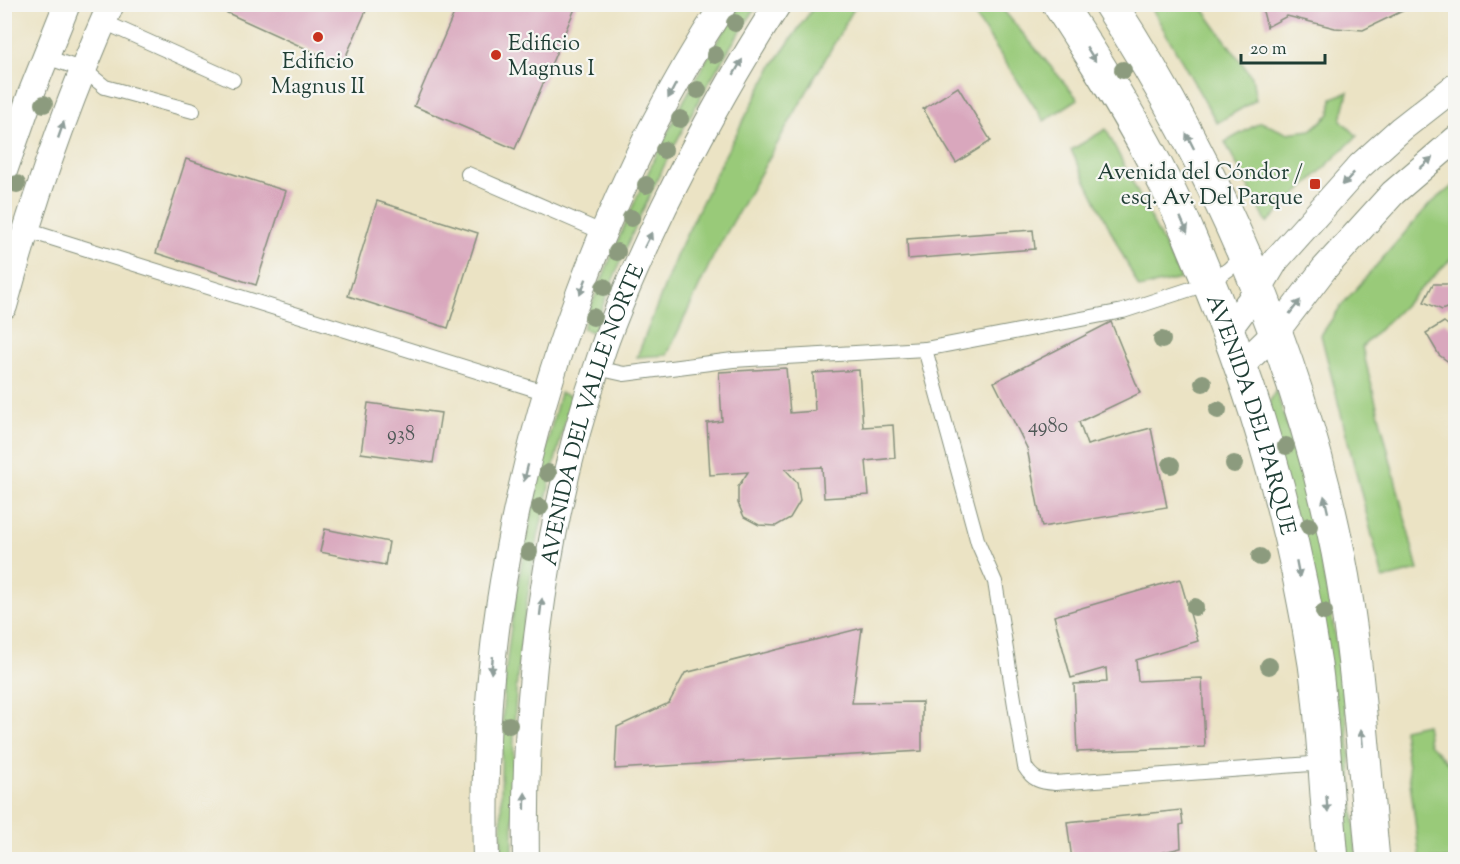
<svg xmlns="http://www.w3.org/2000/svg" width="1460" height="864" font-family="'Sorts Mill Goudy',serif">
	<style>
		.green { fill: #99ca79; stroke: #5c8456; stroke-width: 1.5 }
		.building { fill: #d9a7bd }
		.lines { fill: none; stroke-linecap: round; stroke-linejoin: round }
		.lane-casing { stroke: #85907c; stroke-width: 16 }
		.street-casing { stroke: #85907c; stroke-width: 28 }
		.secondary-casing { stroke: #85907c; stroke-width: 35 }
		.lane { stroke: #fff; stroke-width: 14 }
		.street { stroke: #fff; stroke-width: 26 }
		.secondary { stroke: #fff; stroke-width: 33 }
		.tree { fill: #8c9b7e }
		.oneway { fill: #8f9e9a }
		.poi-dot { fill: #c8321e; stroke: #f6f6f2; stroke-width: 2 }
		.labels { text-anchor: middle; stroke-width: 4.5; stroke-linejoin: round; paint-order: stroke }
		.number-label { font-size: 20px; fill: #4e5856 }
		.poi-label { font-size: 22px; fill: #1f3d34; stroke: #f6f6f2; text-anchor: start }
		.street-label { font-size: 22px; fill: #1f3d34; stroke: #f6f6f2 }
	</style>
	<rect width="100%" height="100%" fill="#f6f6f2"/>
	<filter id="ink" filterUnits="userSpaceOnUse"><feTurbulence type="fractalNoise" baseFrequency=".0167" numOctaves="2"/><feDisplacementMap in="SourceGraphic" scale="12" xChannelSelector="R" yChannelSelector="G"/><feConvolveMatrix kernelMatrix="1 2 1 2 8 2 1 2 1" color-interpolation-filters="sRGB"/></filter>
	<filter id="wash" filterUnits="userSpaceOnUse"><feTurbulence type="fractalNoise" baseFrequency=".008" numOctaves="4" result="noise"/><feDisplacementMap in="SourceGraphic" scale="24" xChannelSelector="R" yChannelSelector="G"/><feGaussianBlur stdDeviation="1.35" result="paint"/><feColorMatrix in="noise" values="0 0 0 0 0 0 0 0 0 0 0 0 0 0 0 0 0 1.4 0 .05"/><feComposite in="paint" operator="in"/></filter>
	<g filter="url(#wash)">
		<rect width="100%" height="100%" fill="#ebe3c4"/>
		<path class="green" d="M 741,4 L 758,5 C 691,102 633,221 593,332 L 582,329 C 626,217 674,105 741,4 Z
			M 1155,4 L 1200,5 L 1252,77 L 1256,100 L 1217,123 L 1151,7 Z
			M 815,5 L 856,5 L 714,255 L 667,355 L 637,357 L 677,254 L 724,157 L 773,65 Z
			M 968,5 L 999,5 L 1078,99 L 1044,121 Z
			M 1348,92 L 1341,120 L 1357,136 L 1267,223 L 1225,142 L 1261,122 L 1286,133 L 1311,130 L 1330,114 L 1332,98 Z
			M 1106,129 L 1181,279 L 1139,288 L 1071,150 Z
			M 1455,184 L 1455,255 L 1362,347 L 1418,570 L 1383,579 L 1321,335 L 1341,306 L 1429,205 Z
			M 1276,390 C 1308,493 1332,598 1345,705 C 1351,756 1353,808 1357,859 L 1344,859 L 1269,403 Z
			M 560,393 L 572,396 C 547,485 528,576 518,668 C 512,732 513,796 513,859 L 502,859 C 501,795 500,731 506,667 C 516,574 537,484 560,393 Z
			M 1426,724 L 1429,744 L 1455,770 L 1455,859 L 1420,859 L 1403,729 Z"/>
		<g id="blocks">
			<path class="building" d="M 223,4 L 369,4 L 342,65 L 221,10 Z
				M 458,4 L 577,4 L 515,149 L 414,106 Z
				M 1261,4 L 1417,4 L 1363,30 L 1335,28 L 1287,16 L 1267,27 Z
				M 958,87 L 991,141 L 956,163 L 923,109 Z
				M 186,159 L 286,191 L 256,285 L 156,253 Z
				M 377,201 L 478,233 L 448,328 L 348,296 Z
				M 1033,230 L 1035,249 L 908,259 L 907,239 Z
				M 1433,284 L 1456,284 L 1456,304 L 1442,310 L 1424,302 Z
				M 1111,322 L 1140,393 L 1079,422 L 1087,445 L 1151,428 L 1167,507 L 1042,527 L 1027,448 L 994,382 Z
				M 1444,322 L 1456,331 L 1456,367 L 1439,355 L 1426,333 Z
				M 786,368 L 790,413 L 815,411 L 813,373 L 859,370 L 863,427 L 893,425 L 895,458 L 866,461 L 869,495 L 824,498 L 822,467 L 785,469 L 797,482 L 800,501 L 790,518 L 776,526 L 759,525 L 744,517 L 738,503 L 738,487 L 748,472 L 710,475 L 707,423 L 722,421 L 719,372 Z
				M 368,403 L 441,413 L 433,463 L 361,453 Z
				M 325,529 L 389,542 L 385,565 L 320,552 Z
				M 1180,579 L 1198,641 L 1136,660 L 1138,681 L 1202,678 L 1205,747 L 1077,752 L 1074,684 L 1107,682 L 1106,668 L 1071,678 L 1054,616 Z
				M 862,628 L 852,703 L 922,702 L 922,751 L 615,769 L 617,727 L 669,703 L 685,673 Z
				M 1181,810 L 1183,824 L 1180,825 L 1181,848 L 1130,860 L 1072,860 L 1067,822 Z"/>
		</g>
	</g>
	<g filter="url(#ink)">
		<use href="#blocks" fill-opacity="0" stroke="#85907c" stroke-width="1.5"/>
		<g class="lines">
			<g class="lane-casing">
				<path id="lane" d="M 104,22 L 233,80
					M 46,57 L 84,70 L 105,87 L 193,111
					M 468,174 L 604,233
					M 26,230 L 547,393
					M 925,349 L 978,543 L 995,582 L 1025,767 C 1033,780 1040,782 1055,783 L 1325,763
					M 597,368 L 624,374 L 733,360 L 925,349 L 1123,311 L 1209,283 L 1229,269 L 1243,255"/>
			</g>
			<g class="street-casing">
				<g id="street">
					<path d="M 4,171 L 31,94 L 67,4"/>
					<path d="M 4,306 C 32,203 68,101 111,4"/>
					<path d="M 1228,330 L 1258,290 L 1276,260 L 1360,166 L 1401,129 L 1456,86"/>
					<path d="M 1241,366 L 1275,333 L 1324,269 L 1393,193 L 1456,139"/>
					<path d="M 486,860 C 484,775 487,690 499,607 C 531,395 606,184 724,4"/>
					<path id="s1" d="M 526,860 C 523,686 546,513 603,349 C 620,300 642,253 664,207 C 699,136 735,70 778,4"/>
				</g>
			</g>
			<g class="secondary-casing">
				<g id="secondary">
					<path id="s2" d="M 1059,4 C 1098,64 1137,126 1168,189 C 1179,210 1187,231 1196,252 C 1253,384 1293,522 1315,664 C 1324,729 1326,794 1332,860"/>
					<path d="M 1110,4 C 1218,170 1299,358 1338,552 C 1358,653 1363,757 1373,860"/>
				</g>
			</g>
			<use href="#lane" class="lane"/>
			<use href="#street" class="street"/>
			<use href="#secondary" class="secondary"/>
		</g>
		<g class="tree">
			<circle cx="735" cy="23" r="9"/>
			<circle cx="715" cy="55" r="9"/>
			<circle cx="1123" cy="70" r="9"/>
			<circle cx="698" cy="90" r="9"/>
			<circle cx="44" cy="104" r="9"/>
			<circle cx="680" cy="119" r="9"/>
			<circle cx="664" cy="150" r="9"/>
			<circle cx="17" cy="184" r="9"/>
			<circle cx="646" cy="185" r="9"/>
			<circle cx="631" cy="218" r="9"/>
			<circle cx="617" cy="252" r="9"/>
			<circle cx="604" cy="287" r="9"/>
			<circle cx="593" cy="317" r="9"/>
			<circle cx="1162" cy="340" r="9"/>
			<circle cx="1203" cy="383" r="9"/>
			<circle cx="1218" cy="410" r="9"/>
			<circle cx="1286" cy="446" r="9"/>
			<circle cx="1234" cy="464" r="9"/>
			<circle cx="1171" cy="465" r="9"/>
			<circle cx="548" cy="473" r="9"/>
			<circle cx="540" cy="507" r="9"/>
			<circle cx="1309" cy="526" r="9"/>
			<circle cx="529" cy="552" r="9"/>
			<circle cx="1260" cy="557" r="9"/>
			<circle cx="1195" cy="607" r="9"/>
			<circle cx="1324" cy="612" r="9"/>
			<circle cx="1269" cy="666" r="9"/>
			<circle cx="509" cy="725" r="9"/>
		</g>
		<defs><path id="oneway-solid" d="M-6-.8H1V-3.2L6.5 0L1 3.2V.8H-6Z" transform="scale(1.5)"/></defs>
		<g class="oneway">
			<use href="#oneway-solid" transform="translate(1091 54) rotate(58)"/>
			<use href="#oneway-solid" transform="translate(738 67) rotate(-60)"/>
			<use href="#oneway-solid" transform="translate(672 91) rotate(118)"/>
			<use href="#oneway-solid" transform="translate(61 130) rotate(-71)"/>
			<use href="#oneway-solid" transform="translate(1190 141) rotate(-117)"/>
			<use href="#oneway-solid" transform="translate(1426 163) rotate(-42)"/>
			<use href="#oneway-solid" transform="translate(1348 179) rotate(133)"/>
			<use href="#oneway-solid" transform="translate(1184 225) rotate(66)"/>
			<use href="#oneway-solid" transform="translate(648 240) rotate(-64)"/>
			<use href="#oneway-solid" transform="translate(583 287) rotate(111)"/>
			<use href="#oneway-solid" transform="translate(1295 307) rotate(-52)"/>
			<use href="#oneway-solid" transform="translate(526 473) rotate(104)"/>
			<use href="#oneway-solid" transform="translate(1326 504) rotate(-103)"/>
			<use href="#oneway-solid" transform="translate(1298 569) rotate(79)"/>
			<use href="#oneway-solid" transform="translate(541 607) rotate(-83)"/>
			<use href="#oneway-solid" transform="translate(492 665) rotate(96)"/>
			<use href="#oneway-solid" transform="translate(1362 738) rotate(-95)"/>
			<use href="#oneway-solid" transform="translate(525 801) rotate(-89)"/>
			<use href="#oneway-solid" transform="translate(1327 804) rotate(86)"/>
		</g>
	</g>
	<g class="poi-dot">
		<circle cx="318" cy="37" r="6"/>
		<circle cx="496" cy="55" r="6"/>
		<rect x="1309" y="178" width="12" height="12" rx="3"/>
	</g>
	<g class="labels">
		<g class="number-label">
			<text x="1048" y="432">4980</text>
			<text x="401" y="440">938</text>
		</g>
		<g class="poi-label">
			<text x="508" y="50">Edificio<tspan x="508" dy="25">Magnus I</tspan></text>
			<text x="318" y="68" text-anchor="middle">Edificio<tspan x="318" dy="25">Magnus II</tspan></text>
			<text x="1303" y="179" text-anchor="end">Avenida del Cóndor /<tspan x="1303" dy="25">esq. Av. Del Parque</tspan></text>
		</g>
		<g class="street-label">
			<text dy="8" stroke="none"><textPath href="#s2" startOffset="456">AVENIDA DEL PARQUE</textPath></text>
			<text dy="8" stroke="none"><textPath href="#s1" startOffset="453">AVENIDA DEL VALLE NORTE</textPath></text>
		</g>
	</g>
	<rect width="1460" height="864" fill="none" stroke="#f6f6f2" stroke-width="24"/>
	<path d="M1241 54v9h84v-9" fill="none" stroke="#1f3d34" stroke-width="3"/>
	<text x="1250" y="54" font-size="18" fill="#1f3d34" stroke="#f6f6f2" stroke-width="4.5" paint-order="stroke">20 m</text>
</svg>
